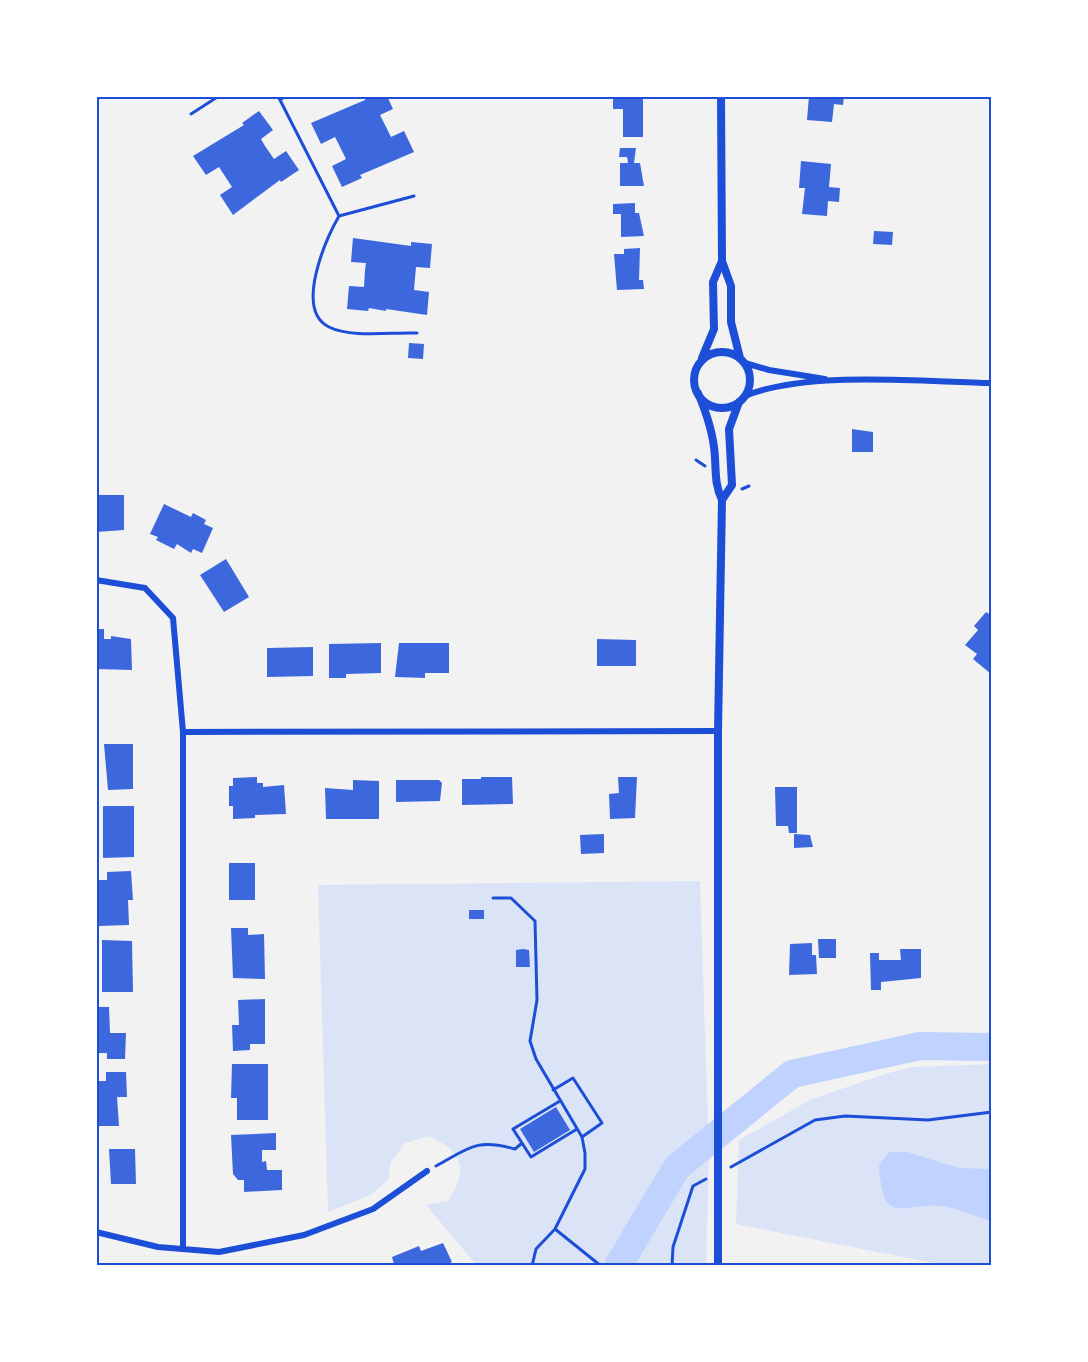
<svg xmlns="http://www.w3.org/2000/svg" width="1088" height="1362" font-family="Barlow,sans-serif">
	<style>
		.green { fill: #dbe4f7 }
		.water { fill: #bfd3fe }
		.lines { fill: none; stroke-linecap: round; stroke-linejoin: round }
		.river { stroke: #bfd3fe; stroke-width: 28 }
		.building { fill: #3d67dc }
		.path { stroke: #1d4ed8; stroke-width: 3 }
		.service { stroke: #1d4ed8; stroke-width: 3 }
		.minor { stroke: #1d4ed8; stroke-width: 6 }
		.tertiary { stroke: #1d4ed8; stroke-width: 8 }
		.neatline { fill: none; stroke: #1d4ed8; stroke-width: 2 }
	</style>
	<rect width="100%" height="100%" fill="#f2f2f2"/>
	<path class="green" d="M 700,881 L 709,1156 L 706,1266 L 477,1266 L 426,1205 L 448,1201 C 469,1170 463,1153 430,1136 L 405,1143 L 391,1162 L 388,1180 L 371,1195 L 328,1212 L 318,885 Z
		M 992,1064 L 992,1266 L 949,1266 L 736,1224 L 739,1140 L 812,1099 L 885,1074 L 913,1067 Z"/>
	<path class="water" d="M 889,1152 L 907,1152 L 959,1168 L 992,1169 L 992,1221 C 975,1217 959,1208 942,1206 C 904,1201 883,1230 879,1166 Z"/>
	<g class="lines">
		<path class="river" d="M 618,1266 L 677,1167 L 792,1074 L 920,1046 L 992,1047"/>
	</g>
	<path class="building" d="M 365,96 L 387,96 L 393,109 L 380,115 L 391,137 L 404,131 L 414,152 L 360,175 L 362,178 L 342,187 L 332,166 L 346,159 L 335,137 L 321,144 L 311,123 L 365,100 Z
		M 809,96 L 844,96 L 843,105 L 834,104 L 832,122 L 807,120 Z
		M 643,97 L 643,137 L 623,137 L 623,109 L 613,109 L 613,98 Z
		M 259,111 L 273,130 L 261,139 L 265,146 L 274,159 L 286,151 L 299,170 L 281,182 L 280,180 L 233,215 L 220,195 L 232,187 L 219,167 L 206,175 L 193,156 L 244,125 L 242,123 Z
		M 620,148 L 636,148 L 634,163 L 640,163 L 644,186 L 620,186 L 620,163 L 628,163 L 627,157 L 619,157 Z
		M 801,161 L 831,164 L 829,187 L 840,188 L 839,202 L 828,201 L 827,216 L 802,214 L 805,188 L 799,188 Z
		M 635,203 L 635,213 L 639,213 L 644,236 L 621,237 L 621,214 L 613,214 L 613,204 Z
		M 874,231 L 893,232 L 892,245 L 873,244 Z
		M 353,238 L 411,246 L 411,242 L 432,244 L 430,268 L 416,267 L 414,290 L 429,292 L 427,315 L 386,309 L 386,311 L 369,308 L 368,311 L 347,309 L 349,286 L 364,287 L 365,270 L 366,263 L 351,262 Z
		M 640,248 L 639,280 L 643,280 L 644,289 L 617,290 L 614,254 L 624,254 L 624,249 Z
		M 409,343 L 424,344 L 423,359 L 408,358 Z
		M 852,429 L 873,432 L 873,452 L 852,452 Z
		M 96,495 L 124,495 L 124,530 L 96,532 Z
		M 164,504 L 191,517 L 193,513 L 206,520 L 204,524 L 213,528 L 202,553 L 193,549 L 191,553 L 177,544 L 174,549 L 156,540 L 158,537 L 150,534 Z
		M 226,559 L 249,597 L 224,612 L 200,575 Z
		M 986,612 L 992,616 L 991,674 L 973,659 L 977,654 L 965,645 L 978,630 L 974,626 Z
		M 96,629 L 104,629 L 104,639 L 111,639 L 111,636 L 131,639 L 132,670 L 96,669 Z
		M 597,639 L 636,640 L 636,666 L 597,666 Z
		M 381,643 L 381,673 L 346,674 L 346,678 L 329,678 L 329,644 Z
		M 399,643 L 449,643 L 449,673 L 425,673 L 425,678 L 395,677 Z
		M 313,647 L 313,676 L 267,677 L 267,648 Z
		M 104,744 L 133,744 L 133,789 L 108,790 Z
		M 257,777 L 257,783 L 263,783 L 263,787 L 284,785 L 286,814 L 255,815 L 255,818 L 233,819 L 233,806 L 229,806 L 229,786 L 233,786 L 233,778 Z
		M 481,777 L 512,777 L 513,804 L 462,805 L 462,779 L 481,779 Z
		M 618,777 L 637,777 L 635,818 L 610,819 L 609,794 L 619,793 Z
		M 353,780 L 379,781 L 379,819 L 326,819 L 325,788 L 353,790 Z
		M 396,780 L 439,780 L 442,783 L 440,801 L 396,802 Z
		M 775,787 L 797,787 L 797,833 L 789,833 L 788,826 L 776,826 Z
		M 103,806 L 134,806 L 134,857 L 103,858 Z
		M 604,834 L 604,853 L 581,854 L 580,835 Z
		M 794,834 L 810,835 L 813,847 L 794,848 Z
		M 229,863 L 255,863 L 255,900 L 229,900 Z
		M 131,871 L 133,900 L 128,900 L 129,925 L 98,926 L 98,880 L 107,880 L 107,872 Z
		M 469,910 L 484,910 L 484,919 L 469,919 Z
		M 231,928 L 248,928 L 248,935 L 264,934 L 265,979 L 233,978 Z
		M 818,939 L 836,939 L 836,958 L 819,958 Z
		M 102,940 L 132,941 L 133,992 L 102,992 Z
		M 812,943 L 812,955 L 816,955 L 817,974 L 789,975 L 790,944 Z
		M 523,949 L 529,950 L 530,967 L 516,967 L 516,950 Z
		M 900,949 L 921,949 L 921,978 L 881,982 L 881,990 L 871,990 L 870,953 L 879,953 L 879,960 L 901,960 Z
		M 265,999 L 265,1044 L 250,1044 L 250,1050 L 233,1051 L 232,1025 L 239,1025 L 238,1000 Z
		M 96,1007 L 109,1007 L 110,1033 L 126,1033 L 125,1059 L 107,1059 L 107,1053 L 96,1053 Z
		M 232,1064 L 268,1064 L 268,1120 L 237,1120 L 237,1098 L 231,1098 Z
		M 106,1072 L 126,1072 L 127,1097 L 117,1097 L 119,1126 L 96,1126 L 96,1081 L 106,1081 Z
		M 556,1107 L 570,1130 L 534,1152 L 520,1129 Z
		M 276,1133 L 276,1150 L 262,1150 L 262,1162 L 266,1161 L 267,1170 L 282,1170 L 282,1190 L 244,1192 L 244,1180 L 238,1180 L 233,1174 L 231,1135 Z
		M 109,1149 L 135,1149 L 136,1184 L 111,1184 Z
		M 443,1243 L 452,1262 L 443,1266 L 395,1266 L 393,1261 L 392,1257 L 419,1246 L 421,1251 Z"/>
	<g class="lines">
		<path class="path" d="M 696,460 L 705,466
			M 742,489 L 749,486
			M 493,898 L 511,898 L 535,921 L 537,1000 L 530,1041 L 536,1059 L 582,1137 L 585,1153 L 585,1169 L 555,1229 L 601,1266
			M 553,1090 L 573,1078 L 602,1123 L 582,1137
			M 560,1101 L 513,1129 L 531,1157 L 577,1129
			M 436,1166 C 469,1148 476,1138 515,1149 L 522,1143
			M 731,1167 L 815,1120 L 845,1116 L 928,1120 L 992,1112
			M 532,1266 L 536,1249 L 555,1229
			M 672,1266 L 673,1247 L 693,1186 L 706,1179"/>
		<path class="service" d="M 278,96 L 339,216
			M 281,99 L 287,96
			M 191,114 L 219,96
			M 414,196 L 339,216 C 326,239 294,310 329,327 C 350,338 392,332 417,333
			M 992,458 L 992,556"/>
		<path class="minor" d="M 745,363 L 769,370 L 825,379
			M 745,396 C 807,370 923,382 992,383
			M 96,580 L 145,588 L 173,618 L 183,732 L 183,1249
			M 183,732 L 718,731
			M 96,1232 L 158,1247 L 219,1252 L 304,1235 L 373,1209 L 427,1171"/>
		<path class="tertiary" d="M 721,96 L 722,261 L 731,286 L 731,322 L 740,358
			M694 380a28 28 0 1 1 56 0a28 28 0 1 1-56 0Z
			M 702,358 L 714,329 L 713,282 L 722,261
			M 698,393 C 707,414 714,435 715,458 C 716,474 715,485 722,500 L 718,731 L 718,1266
			M 722,500 L 732,485 L 729,429 L 739,402"/>
	</g>
	<rect width="1088" height="1362" fill="none" stroke="#ffffff" stroke-width="195"/>
	<rect x="98" y="98" width="892" height="1166" class="neatline"/>
</svg>
